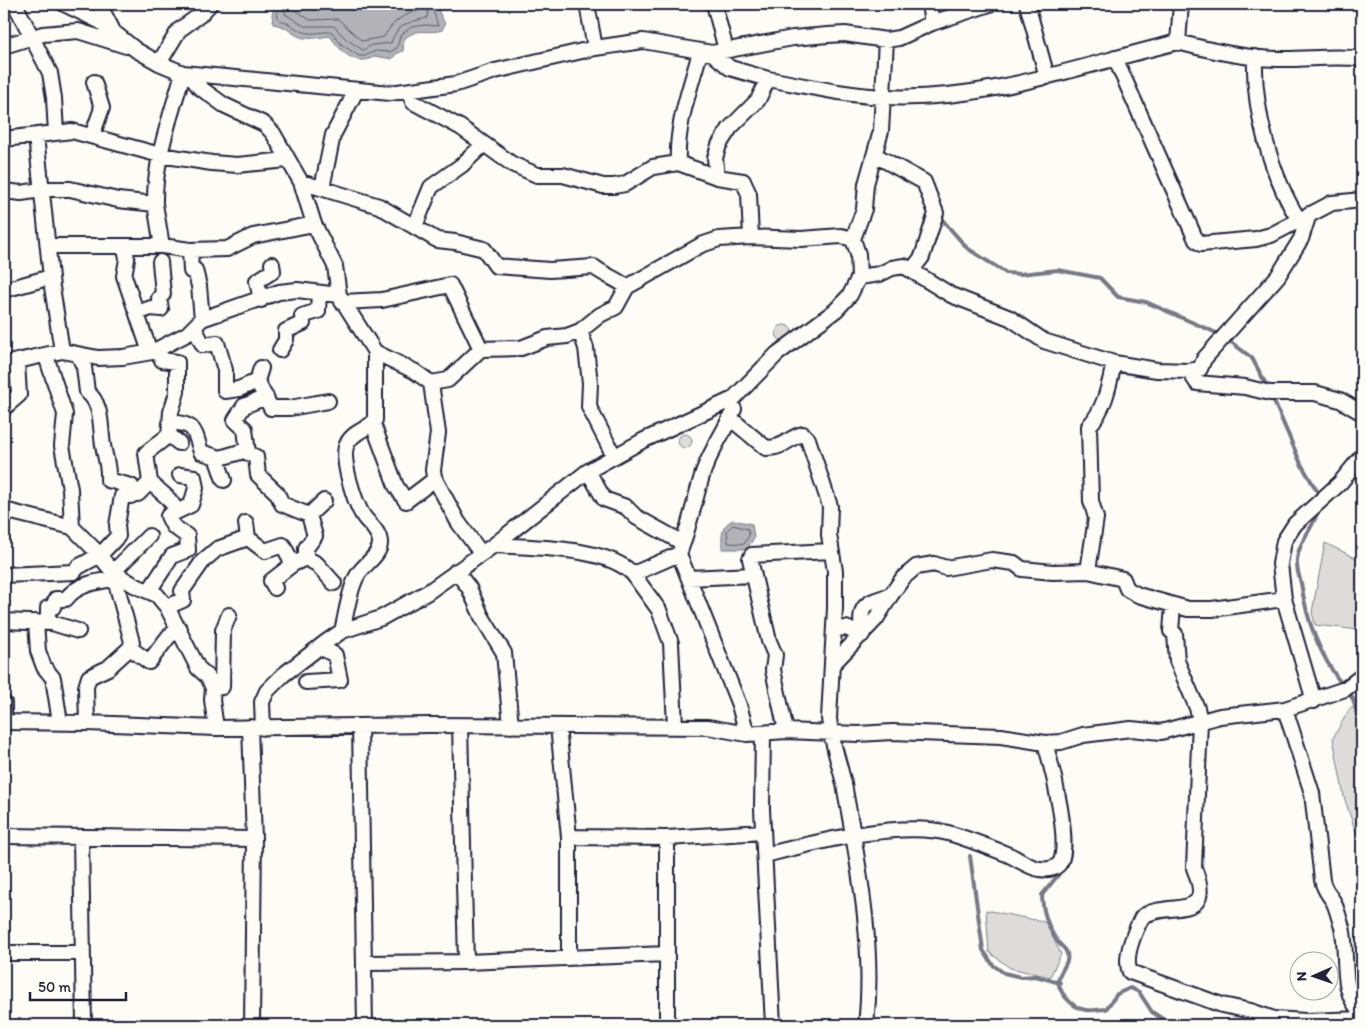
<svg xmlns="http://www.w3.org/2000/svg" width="1366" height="1029" font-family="Itim,sans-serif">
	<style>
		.green { fill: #dddcdb; stroke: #807f8b }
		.water { fill: #b2b2b7; stroke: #787885 }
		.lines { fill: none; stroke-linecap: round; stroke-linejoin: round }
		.shore { stroke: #5c5c6d; stroke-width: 1 }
		.stream { stroke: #787885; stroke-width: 4 }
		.street-casing { stroke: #22223b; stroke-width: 18 }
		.street { stroke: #fdfcf7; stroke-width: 14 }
	</style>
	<rect width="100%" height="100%" fill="#fdfcf7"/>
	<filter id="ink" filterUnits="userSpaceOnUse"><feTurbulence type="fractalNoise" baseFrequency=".02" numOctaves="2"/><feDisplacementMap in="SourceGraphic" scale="10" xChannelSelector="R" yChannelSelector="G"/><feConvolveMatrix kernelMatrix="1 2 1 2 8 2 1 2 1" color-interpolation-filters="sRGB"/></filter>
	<g filter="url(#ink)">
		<path class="green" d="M776 333a8 8 0 1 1 16 0a8 8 0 1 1-16 0Z
			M678 441a7 7 0 1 1 14 0a7 7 0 1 1-14 0Z
			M 1325,543 L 1362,561 L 1362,619 L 1359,630 L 1315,625 L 1312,612 Z
			M 1350,708 L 1362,709 L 1362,851 L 1344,797 L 1333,738 Z
			M 986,910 L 1045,922 L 1061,954 L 1050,977 L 1010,968 L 989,952 Z"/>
		<path class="water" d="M 276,4 L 454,4 L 455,8 L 438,10 L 445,24 L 442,30 C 425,35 420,26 404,39 L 403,51 L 396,54 L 392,59 L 375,56 C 356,68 341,52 330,36 C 320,37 307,41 298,36 C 286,30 289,27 273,24 L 272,14 Z
			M 733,520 L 752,524 L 754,538 L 747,549 L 722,549 C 722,536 720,526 733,520 Z"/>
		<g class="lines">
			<path class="shore" d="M 280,4 L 277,14 L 279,20 C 291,23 294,29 304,32 C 313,35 322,31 332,32 L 341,44 L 359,56 L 365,56 L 375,51 L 390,52 L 397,48 L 400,36 L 411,27 L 425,25 L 438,26 L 433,10 L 435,6 L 440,4
				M 286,4 L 285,14 L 304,26 L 334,26 L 346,39 L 363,50 L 372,45 L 391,43 C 397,24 409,22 427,18 L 429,4
				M 294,4 L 294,9 L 310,20 L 338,19 L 362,41 L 384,37 C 392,22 402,15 418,11 L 420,4
				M 733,525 L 748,529 L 749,536 L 744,544 L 728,543 L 727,531 Z"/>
			<path class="stream" d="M 939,216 L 967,248 L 1006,273 L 1020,274 L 1058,270 L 1100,278 L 1118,297 L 1146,302 L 1221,335
				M 1227,339 L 1252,358 L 1268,388
				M 1272,397 L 1301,464 L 1320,496
				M 1318,510 C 1315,526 1298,542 1297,560 C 1296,567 1299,576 1301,583 C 1307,622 1319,654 1343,686
				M 1347,691 L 1353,699 L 1362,733
				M 970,856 L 983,950 L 993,965 L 1004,973 L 1021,977 L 1036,976 L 1060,983
				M 1059,874 L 1042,895 C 1042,908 1048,928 1056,939 C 1058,944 1064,947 1066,951 C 1071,961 1062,968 1059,977 C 1056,991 1072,1008 1086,1010 C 1092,1011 1100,1009 1106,1009 L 1117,994 L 1130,988 L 1139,992 L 1152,1012 L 1172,1025"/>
			<g class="street-casing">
				<path id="street" d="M 15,4 L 50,73 L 54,98 L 56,133
					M 64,4 L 101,22 L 136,50 L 159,63 L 183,73 L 390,93 L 456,84 L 495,71 L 595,48 L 643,41 L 712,53 L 793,38 L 828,35 L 845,34 L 886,40 L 899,38 L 932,23 L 990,4
					M 99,4 L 112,29
					M 587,4 L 595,48
					M 714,4 L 726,50
					M 929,4 L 932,23
					M 1027,4 L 1047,77
					M 1178,42 C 1211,51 1243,58 1277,59 C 1306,60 1334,55 1362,59
					M 4,46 L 43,34 L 78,31 L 126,46
					M 712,53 L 730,68 L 768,79 L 758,100 L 730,128 L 719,145 L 715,158 L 717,177
					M 1255,57 C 1253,109 1271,176 1299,220
					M 1115,58 L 1196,240 L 1201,244 L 1256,239 L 1271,235 L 1332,203 L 1362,200
					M 159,63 L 179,30 L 200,15 L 210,4
					M 190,75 L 199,87 L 224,105 L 264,124 L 273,133 L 301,182 L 314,224 L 335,266 L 339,295 L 375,352 L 375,420 C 368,430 353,431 347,444 C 340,458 355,504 364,517 C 370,525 379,531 380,542 C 381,556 362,565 357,576 C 349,590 346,616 342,631
					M 768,79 C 806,86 845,95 884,97 C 985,102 1082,65 1178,42 L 1181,4
					M 409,91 L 413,102 L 460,127 L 512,164 L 537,175 L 563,175 L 603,186 L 614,186 L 625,184 L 653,167 L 678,163 L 717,177 L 743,181 L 749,194 L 751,237
					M 36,136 L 52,287 L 62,351
					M 92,136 L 102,108 L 94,82
					M 4,139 L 72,131 L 160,155 L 212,163 L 237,165 L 287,160
					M 875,155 L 924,182 L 936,213 L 922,257 L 912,270
					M 678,163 C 676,124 690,90 700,52
					M 301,182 L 379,206 L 437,240 L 455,242 L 484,249 L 496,266 L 550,270 L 594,267 C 604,275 615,278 627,287
					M 322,188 L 333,135 L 356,91
					M 4,191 L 21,193 L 48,189 L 70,189 L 118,200 L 155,204 C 154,160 171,116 183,73
					M 155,204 L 162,246 L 190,250 L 227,249 L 253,236 L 314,224
					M 415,226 L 431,187 L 462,165 L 484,144
					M 48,246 L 162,246
					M 125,246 L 127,259 L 124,276 L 150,352
					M 190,250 L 191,271 L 195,270 L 199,286 L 202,319
					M 859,277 L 880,274 L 892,268 L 904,266 L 951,295 L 1010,318 L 1044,341 L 1114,363 L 1157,370 L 1189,371 L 1197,383 L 1245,387 L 1270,393 L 1315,393 L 1340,400 L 1362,413
					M 4,290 L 51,277
					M 261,300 L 257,281 L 273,271 L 272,264
					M 342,302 L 382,300 L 450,285 L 481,349
					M 137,313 L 151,308 L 161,309 L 159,298 L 163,294 L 160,262
					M 194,327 L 203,345 L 217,343 L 225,370 L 225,391 L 239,389 L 257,381
					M 580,331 L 586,348 L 590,383 L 589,407 L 614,456
					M 158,349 L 162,360 L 177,362 L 177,392 L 171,412 L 169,435 L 179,443
					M 280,350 L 286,340 L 286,331 L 303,323 L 302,316 L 318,311 L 319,293
					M 375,352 L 414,371 L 431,383 L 448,380 L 481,349 L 521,348 L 547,338 L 567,336 L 580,331 L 600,315 L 616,307 L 627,287 L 701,245 L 719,239 L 751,237 L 801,239 L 841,236 L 853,239
					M 46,356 L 65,414 L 62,446 L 70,489 L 72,527
					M 4,364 L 62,351 L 98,358 L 123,357 L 152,352 L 187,334 L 202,319 L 279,292 L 297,290 L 339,295
					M 261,368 L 257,381 L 271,408 L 290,408 L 328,401
					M 1189,371 L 1200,369 L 1204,359 L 1278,276 L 1301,239 L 1309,214
					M 431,383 L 438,433 L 433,470 L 434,477 L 458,522 L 481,553
					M 266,397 L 244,406 L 235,420 L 245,429 L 248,453 L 256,457 L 258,475 L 277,493 L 282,504 L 309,515 L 324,501
					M 4,408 L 19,395 L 17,362
					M 734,409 C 725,432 709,452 702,476 C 694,502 689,528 679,554 L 739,705 L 747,734
					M 730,418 L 766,448 C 786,448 788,437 803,434 L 808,439 L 830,506 L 829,535 L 835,571 L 835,608 L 829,718 C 831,741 839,762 844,784 C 858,863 875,945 866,1025
					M 170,422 C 196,424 194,430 201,452 L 220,458 L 247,450
					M 373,424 L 396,486 L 406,501 L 435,479
					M 216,457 L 224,480
					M 588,471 L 604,499 L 626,507 L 636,517 L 683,543
					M 150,482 C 162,494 168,495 176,510
					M 131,493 L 138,494 L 150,482 L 146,453 L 169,435
					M 4,510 L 72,527 L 94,549 L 113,572 L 132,642 L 130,648 L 108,668 L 89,677 L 86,687 L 87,723
					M 246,523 L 248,538 L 265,551 L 283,545 L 293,564
					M 149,536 L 113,572 L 134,585 L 157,595 L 167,607 L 198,668 L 208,677 L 213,688 L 212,700 L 216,728
					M 494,545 C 532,548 606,546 633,574 L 679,554
					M 306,558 L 306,548 L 315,536 L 309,515
					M 456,571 L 469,588 L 482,617 L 504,653 L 511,726
					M 1088,571 L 1123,579 L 1127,589 L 1138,595 L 1188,609 L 1212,609 L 1284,599 L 1280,564 L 1284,541 L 1295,524 L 1340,483 L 1362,456
					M 633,574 L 659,610 L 671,643 L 675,726
					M 4,575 L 74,572 L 78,567 L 100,555 L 118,536 L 117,525 L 122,496 L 131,496 L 131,486 L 108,480 C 109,466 105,458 103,445 C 100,428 103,404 87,392 L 84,367 L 79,356
					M 689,578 L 753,575
					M 275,588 L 271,581 L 293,564 L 306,558 L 317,564 L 334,583
					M 149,591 L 172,556 L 188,550 L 187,536 L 173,526 L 168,516 L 191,505 L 196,488 L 194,477 L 180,475
					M 1284,599 L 1314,701
					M 1173,606 L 1171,631 L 1175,634 L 1177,661 L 1197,708 L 1200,721 L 1194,868 C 1217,924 1167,899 1142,917 C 1135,931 1123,957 1130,972 L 1222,1005 L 1251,1011 L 1274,1019 L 1306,1021 L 1362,1019
					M 167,607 L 183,600 L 182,591 L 203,561 L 217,549 L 248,538
					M 4,621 L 52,623 L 78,631
					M 36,622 L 38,651 L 44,667 L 53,678 L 60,722
					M 48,623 L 48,608 L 53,607 L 56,599 L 66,599 C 77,584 98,581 115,579
					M 834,629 L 846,628 L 862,635 C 859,604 863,604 891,595 L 903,578 L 916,567 L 934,564 L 946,568 L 992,560 L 1014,563 L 1022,569 L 1053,572 L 1088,571 L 1096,518 L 1091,501 L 1089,426 C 1105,409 1109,385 1114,363
					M 130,648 L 149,662 L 169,636 L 180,629
					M 834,663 L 876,619 L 891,595
					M 306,682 L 340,680 L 335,655 L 320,647
					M 213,688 L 222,687 L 223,630 L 229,615
					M 4,703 L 4,722
					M 1285,709 L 1312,793 L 1322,880 C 1324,890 1328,893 1333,901 C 1337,908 1339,919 1342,927 C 1349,955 1338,991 1362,1013
					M 4,722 L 87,723 L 216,728 L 430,725 L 708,727 L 747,734 L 786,731 L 858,734 L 892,732 L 1001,736 L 1045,743 L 1061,742 L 1083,735 L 1131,729 L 1161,732 L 1220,716 L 1285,709 L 1345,689 L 1362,676
					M 460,726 L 466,962
					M 558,726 L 569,837 L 569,957
					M 250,727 L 254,839 L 252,1025
					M 360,727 L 365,1025
					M 263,728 L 262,702 L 267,691 L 283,675 L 326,642 L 342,631 L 381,618 L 428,592 L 494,545 L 588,471 L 644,440 L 733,399 L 777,354 L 836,310 L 850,295 L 859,277 L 858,254 L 853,239 L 864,209 L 866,184 L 881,131 L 886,40
					M 786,731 L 773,670 L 775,655 L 769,641 L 750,559 L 752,555 L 831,551
					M 763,733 L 762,809 L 773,1025
					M 4,836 L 254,839
					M 81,837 L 84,1025
					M 569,837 L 667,838 L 763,832
					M 765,855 C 813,843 900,820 948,833 C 969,839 989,847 1009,855 C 1018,859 1030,868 1040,869 C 1046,870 1054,869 1058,865 C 1074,852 1051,763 1045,743
					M 4,953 L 83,953
					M 366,963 L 466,962 L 667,954
					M 667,1025 L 667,838"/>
			</g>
			<use href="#street" class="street"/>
		</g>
	</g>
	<rect width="1366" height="1029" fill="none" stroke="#fdfcf7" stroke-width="20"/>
	<rect x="10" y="10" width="1346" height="1009" fill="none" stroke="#22223b" stroke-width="2" filter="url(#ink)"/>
	<g transform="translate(1314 976) rotate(268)"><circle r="24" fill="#fdfcf7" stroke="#a5a5ac"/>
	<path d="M0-4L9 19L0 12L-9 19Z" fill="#22223b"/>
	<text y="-8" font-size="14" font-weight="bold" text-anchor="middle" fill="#22223b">N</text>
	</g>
	<path d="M30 992v8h96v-8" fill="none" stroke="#22223b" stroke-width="2.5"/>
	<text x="38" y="992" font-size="15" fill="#22223b" stroke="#fdfcf7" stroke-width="4" paint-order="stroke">50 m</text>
</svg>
